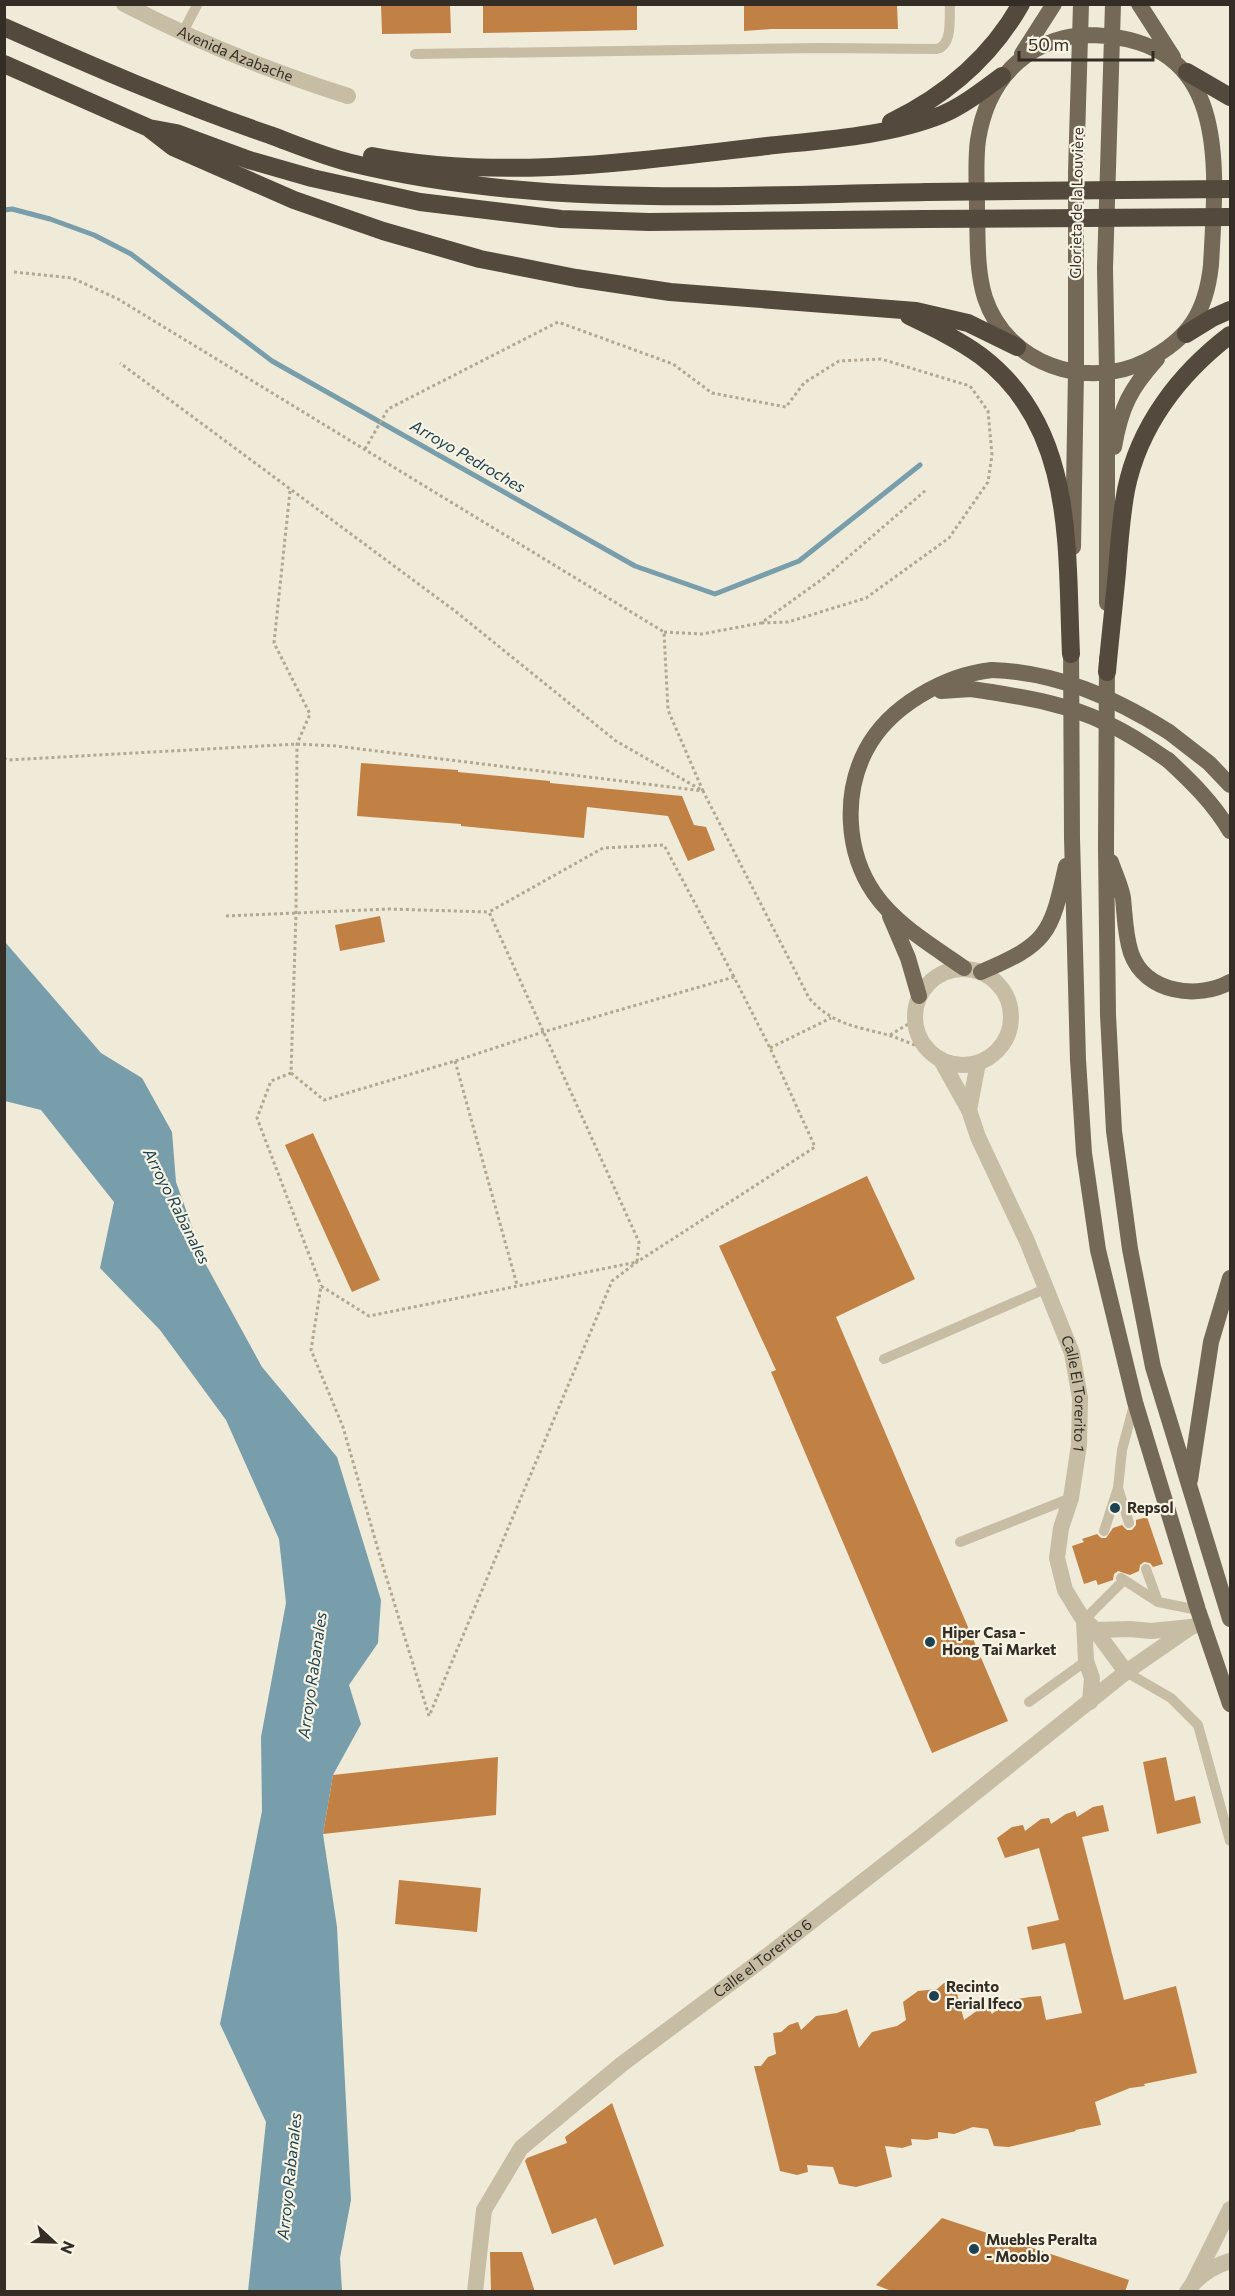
<svg xmlns="http://www.w3.org/2000/svg" width="1235" height="2296" font-family="Commissioner,sans-serif">
	<style>
		.water { fill: #789dab }
		.lines { fill: none; stroke-linecap: round; stroke-linejoin: round }
		.stream { stroke: #789dab; stroke-width: 5 }
		.building { fill: #c18144 }
		.path { stroke: #b2a78f; stroke-width: 3; stroke-dasharray: 3 3; stroke-linecap: butt }
		.service { stroke: #c7bca4; stroke-width: 10 }
		.minor { stroke: #c7bca4; stroke-width: 16 }
		.tertiary { stroke: #c7bca4; stroke-width: 16 }
		.primary { stroke: #746857; stroke-width: 16 }
		.motorway { stroke: #53493d; stroke-width: 18 }
		.primary-bridge { stroke: #746857; stroke-width: 16 }
		.motorway-bridge { stroke: #53493d; stroke-width: 18 }
		.poi-dot { fill: #1d4252; stroke: #f8f3e3; stroke-width: 2 }
		.labels { text-anchor: middle; stroke-width: 4.5; stroke-linejoin: round; paint-order: stroke }
		.street-label { font-size: 15px; fill: #332d26; stroke: #f8f3e3 }
		.poi-label { font-size: 15px; font-weight: bold; fill: #332d26; stroke: #f8f3e3; text-anchor: start }
		.water-label { font-size: 16px; font-style: italic; fill: #1d4252; stroke: #f8f3e3 }
	</style>
	<rect width="100%" height="100%" fill="#f0ead8"/>
	<path class="water" d="M 5,942 L 101,1053 L 142,1078 L 172,1132 L 176,1182 L 205,1263 L 262,1367 L 337,1457 L 381,1600 L 378,1643 L 349,1685 L 361,1724 L 333,1775 L 323,1834 L 337,1927 L 351,2200 L 340,2258 L 342,2291 L 248,2291 L 266,2122 L 220,2024 L 262,1811 L 261,1737 L 286,1603 L 279,1539 L 226,1420 L 160,1330 L 100,1268 L 114,1202 L 41,1110 L 5,1101 Z"/>
	<g class="lines">
		<path class="stream" d="M 4,210 L 12,209 L 50,219 L 94,235 L 131,254 L 272,361 L 635,566 L 715,594 L 799,561 L 920,465"/>
	</g>
	<path class="building" d="M 381,4 L 450,4 L 451,33 L 382,34 Z
		M 483,4 L 637,4 L 637,30 L 483,33 Z
		M 744,4 L 897,4 L 898,29 L 771,29 L 744,31 Z
		M 361,763 L 458,770 L 458,772 L 550,781 L 550,783 L 682,796 L 694,825 L 706,827 L 715,850 L 688,861 L 668,816 L 587,807 L 584,838 L 461,826 L 461,824 L 357,816 Z
		M 380,916 L 385,942 L 340,951 L 335,925 Z
		M 313,1133 L 380,1280 L 352,1292 L 285,1145 Z
		M 867,1176 L 915,1279 L 836,1317 L 1008,1721 L 932,1753 L 771,1372 L 776,1370 L 719,1246 Z
		M 1147,1517 L 1163,1564 L 1153,1567 L 1150,1563 L 1144,1562 L 1140,1565 L 1139,1571 L 1130,1575 L 1118,1571 L 1114,1574 L 1113,1580 L 1098,1585 L 1096,1580 L 1084,1584 L 1072,1546 L 1084,1542 L 1082,1539 L 1097,1534 L 1101,1538 L 1106,1538 L 1113,1528 L 1122,1525 L 1127,1530 L 1132,1530 L 1136,1525 L 1136,1520 Z
		M 498,1757 L 496,1815 L 323,1834 L 333,1775 Z
		M 1166,1757 L 1175,1801 L 1195,1796 L 1201,1823 L 1157,1834 L 1143,1762 Z
		M 1103,1805 L 1109,1831 L 1082,1837 L 1124,2000 L 1176,1986 L 1197,2073 L 1144,2084 L 1145,2086 L 1130,2088 L 1095,2102 L 1101,2125 L 1075,2130 L 1076,2131 L 1034,2141 L 1009,2147 L 994,2146 L 988,2129 L 973,2127 L 954,2134 L 938,2132 L 938,2138 L 927,2140 L 911,2139 L 912,2145 L 902,2148 L 885,2146 L 892,2177 L 856,2187 L 839,2184 L 833,2167 L 807,2165 L 808,2172 L 797,2175 L 780,2171 L 754,2066 L 761,2066 L 768,2057 L 776,2054 L 773,2033 L 781,2032 L 789,2025 L 798,2022 L 801,2030 L 816,2016 L 837,2013 L 847,2009 L 859,2048 L 872,2032 L 897,2026 L 906,2020 L 903,2002 L 918,1991 L 937,1989 L 944,1983 L 954,1982 L 964,2020 L 978,2010 L 988,2007 L 992,2014 L 1005,2001 L 1030,1997 L 1041,1996 L 1046,2020 L 1082,2013 L 1065,1943 L 1032,1950 L 1027,1927 L 1059,1920 L 1039,1848 L 1005,1858 L 997,1838 L 1012,1827 L 1023,1825 L 1025,1831 L 1041,1819 L 1049,1818 L 1051,1824 L 1066,1814 L 1075,1811 L 1077,1817 L 1093,1807 Z
		M 399,1880 L 481,1888 L 477,1932 L 395,1924 Z
		M 612,2103 L 664,2246 L 614,2265 L 596,2218 L 552,2234 L 525,2161 L 527,2158 L 567,2143 L 565,2137 Z
		M 942,2218 L 1129,2280 L 1125,2292 L 894,2292 L 876,2285 Z
		M 490,2252 L 522,2252 L 535,2292 L 491,2292 Z"/>
	<g class="lines">
		<path class="path" d="M 14,272 L 72,278 L 118,299 L 664,632 L 668,710 L 703,791 L 616,741 L 455,611 L 120,363
			M 365,449 L 388,409 L 558,322 L 673,364 L 712,393 L 786,407 L 804,383 L 839,361 L 881,359 L 970,386 L 988,411 L 992,455 L 988,482 L 949,538 L 866,598 L 788,622 L 761,623
			M 290,491 L 274,643 L 310,714 L 297,744 L 296,913 L 291,1073 L 271,1081 L 257,1118 L 321,1286
			M 664,632 L 702,634 L 761,623 L 825,577 L 926,490
			M 4,758 L 8,760 L 297,744 L 336,746 L 703,791 L 809,998 C 833,1025 855,1026 888,1035 C 901,1039 914,1045 927,1050
			M 226,916 L 388,909 L 489,912
			M 890,1035 L 915,1020
			M 770,1048 L 831,1018
			M 455,1061 L 517,1285
			M 291,1073 L 324,1100 L 455,1061 L 543,1032 L 734,977 L 770,1048 L 815,1147 L 637,1262 L 612,1281 L 430,1714
			M 429,1716 L 381,1560 L 343,1427 L 311,1350 L 321,1286 L 369,1316 L 637,1262 L 639,1242 L 489,912 L 603,848 L 664,845 L 734,977"/>
		<path class="service" d="M 182,34 L 197,5
			M 415,54 L 821,48 L 937,49 C 953,45 949,18 950,4
			M 884,1359 L 1045,1289
			M 1129,1523 L 1118,1488 L 1122,1450 L 1134,1405
			M 1104,1531 L 1118,1488
			M 960,1542 L 1071,1498
			M 1146,1569 L 1158,1602 L 1198,1610
			M 1121,1578 L 1158,1602
			M 1084,1620 L 1124,1580
			M 1126,1672 L 1171,1698 L 1198,1725 L 1230,1841
			M 1029,1702 L 1086,1661"/>
		<g class="minor">
			<path id="s1" d="M 124,4 C 197,42 269,71 348,96"/>
			<path d="M 1084,1620 L 1086,1661 L 1092,1678 L 1090,1702"/>
			<path d="M 1095,1630 L 1130,1629 L 1151,1631 L 1191,1627"/>
			<path d="M 1192,2285 L 1230,2209"/>
			<path id="s2" d="M 475,2292 L 484,2210 L 521,2148 L 622,2064 L 763,1959 L 920,1837 L 1126,1672"/>
		</g>
		<g class="tertiary">
			<circle cx="963" cy="1017" r="48"/>
			<path id="s3" d="M 941,1060 L 969,1110 L 978,1137 L 1027,1241 L 1072,1353 L 1080,1398 L 1079,1445 L 1071,1498 L 1061,1528 L 1057,1558 L 1065,1590 L 1081,1616 L 1095,1630 L 1126,1672 L 1191,1627 L 1203,1623"/>
			<path d="M 969,1110 L 978,1063"/>
			<path d="M 1187,2292 C 1197,2276 1214,2266 1230,2261"/>
		</g>
		<path class="primary" d="M 1139,4 L 1173,57
			M 1081,35 C 1230,33 1217,156 1211,265 C 1206,312 1189,339 1146,361 C 1086,391 1007,364 985,298 C 976,269 978,238 977,208 C 977,185 975,162 978,140 C 987,82 1023,42 1081,35 Z
			M 1022,54 L 1054,4
			M 1114,447 C 1121,407 1130,389 1157,359
			M 1073,547 L 1076,372 L 1076,172 L 1081,4
			M 1107,603 L 1107,372 L 1105,268 L 1113,4
			M 1071,642 L 1072,838 L 1078,1060 L 1084,1153 L 1098,1250 L 1135,1402 L 1198,1610 L 1230,1704
			M 1107,659 L 1106,847 L 1108,1015 L 1114,1131 L 1130,1249 L 1153,1367 L 1230,1619
			M 941,691 L 971,689 L 991,692
			M 1169,732 L 1209,763 L 1230,785
			M 1168,760 C 1192,782 1213,803 1230,831
			M 1111,862 C 1115,874 1121,886 1123,898 C 1125,917 1125,935 1131,953 C 1145,993 1198,1000 1230,982
			M 890,916 L 908,958 L 919,996
			M 964,968 C 933,946 896,925 874,893 C 846,852 843,794 866,750 C 889,706 945,675 992,670
			M 981,972 C 1047,944 1051,935 1066,866
			M 1190,1480 L 1211,1342 L 1230,1278"/>
		<path class="motorway" d="M 4,27 C 92,66 179,104 270,135 C 297,145 323,156 351,163 C 540,209 735,195 927,192
			M 4,64 L 149,128 L 176,133 L 249,160 L 312,178 L 420,202 L 561,219 L 649,222 L 925,219
			M 1187,72 L 1230,97
			M 891,122 C 945,96 991,57 1021,4
			M 151,130 L 173,147 L 294,200 L 383,231 L 480,259 L 576,278 L 670,292 L 916,311 L 968,323 L 1017,347
			M 372,156 C 502,181 637,161 767,146 C 822,140 889,136 941,115 C 963,106 983,90 1002,76
			M 909,316 C 934,328 959,340 981,356 C 1076,428 1066,548 1071,654
			M 1186,334 L 1212,318 L 1230,310
			M 1107,672 C 1110,638 1114,605 1117,572 C 1119,545 1121,517 1126,490 C 1139,426 1179,374 1230,335"/>
		<path class="primary-bridge" d="M 992,670 C 1057,672 1115,698 1169,732
			M 991,692 C 1029,698 1069,705 1104,722 C 1127,732 1147,746 1168,760"/>
		<path class="motorway-bridge" d="M 927,192 L 1230,189
			M 925,219 L 1230,217"/>
	</g>
	<g class="poi-dot">
		<circle cx="1115" cy="1508" r="6"/>
		<circle cx="930" cy="1642" r="6"/>
		<circle cx="934" cy="1996" r="6"/>
		<circle cx="974" cy="2249" r="6"/>
	</g>
	<g class="labels">
		<g class="street-label">
			<text dy="5" stroke="none"><textPath href="#s1" startOffset="122">Avenida Azabache</textPath></text>
			<text transform="translate(1077 203) rotate(-89)" y="5">Glorieta de la Louvière</text>
			<text dy="5" stroke="none"><textPath href="#s3" startOffset="362">Calle El Torerito 1</textPath></text>
			<text dy="5" stroke="none"><textPath href="#s2" startOffset="462">Calle el Torerito 6</textPath></text>
		</g>
		<g class="poi-label">
			<text x="1127" y="1513">Repsol</text>
			<text x="942" y="1638">Hiper Casa -<tspan x="942" dy="17">Hong Tai Market</tspan></text>
			<text x="946" y="1992">Recinto<tspan x="946" dy="17">Ferial Ifeco</tspan></text>
			<text x="986" y="2245">Muebles Peralta<tspan x="986" dy="17">- Mooblo</tspan></text>
		</g>
		<g class="water-label">
			<text transform="translate(468 456) rotate(30)" y="6">Arroyo Pedroches</text>
			<text transform="translate(177 1206) rotate(63)" y="6">Arroyo Rabanales</text>
			<text transform="translate(312 1675) rotate(-82)" y="6">Arroyo Rabanales</text>
			<text transform="translate(289 2176) rotate(-84)" y="6">Arroyo Rabanales</text>
		</g>
	</g>
	<rect width="1235" height="2296" fill="none" stroke="#332d26" stroke-width="12"/>
	<g transform="translate(54 2242) rotate(112)" stroke="#f8f3e3" stroke-width="4.5" paint-order="stroke">
	<path d="M0-4.5L10 22L0 15L-10 22Z" fill="#332d26"/>
	<text y="-9" font-size="16" font-weight="bold" text-anchor="middle" fill="#332d26">N</text>
	</g>
	<path d="M1019 51v9h134v-9" fill="none" stroke="#332d26" stroke-width="3"/>
	<text x="1028" y="51" font-size="18" fill="#332d26" stroke="#f8f3e3" stroke-width="4.5" paint-order="stroke">50 m</text>
</svg>
